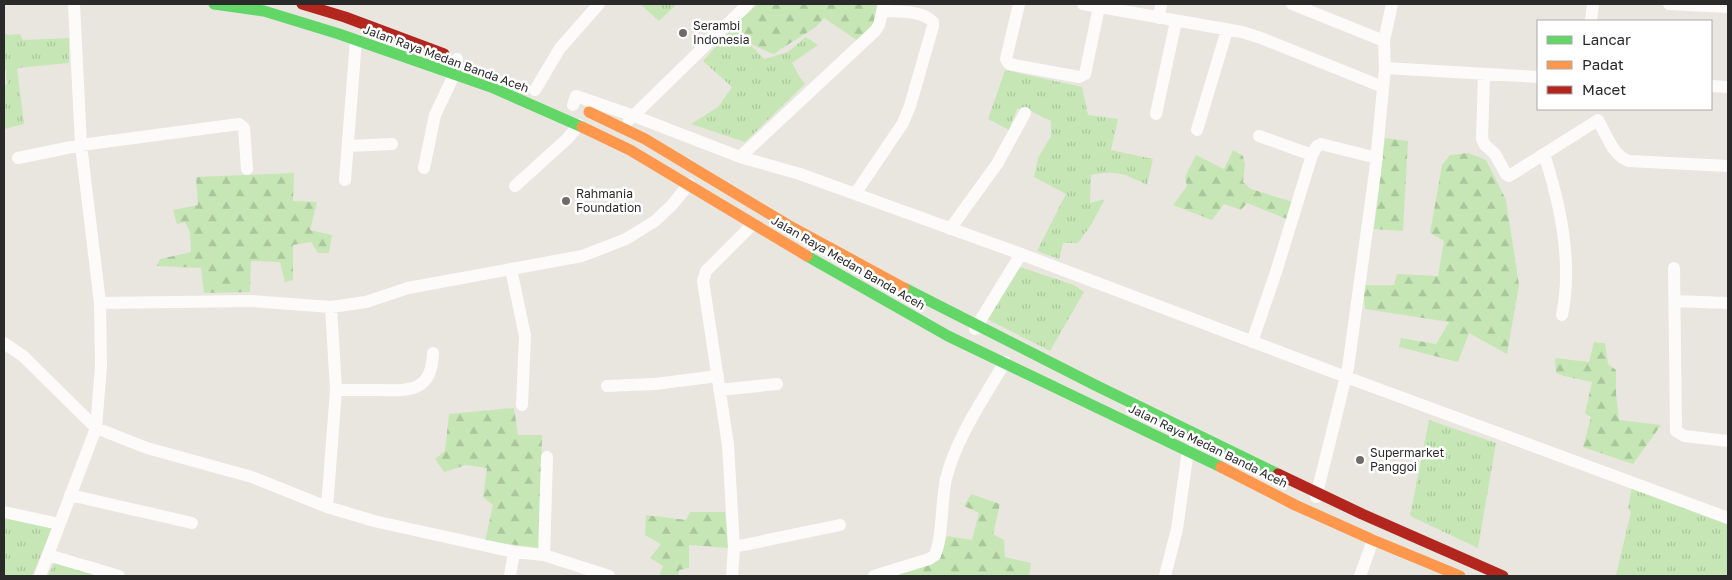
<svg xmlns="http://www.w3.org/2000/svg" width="1732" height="580" font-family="'Golos Text',sans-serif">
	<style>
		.grass { fill: url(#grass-tufts) }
		.forest { fill: url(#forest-firs) }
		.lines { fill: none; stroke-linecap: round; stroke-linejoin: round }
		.street { stroke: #fcfbfa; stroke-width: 12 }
		.fast { stroke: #63d668; stroke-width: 11 }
		.slow { stroke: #ff974d; stroke-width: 11 }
		.jam { stroke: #b3261e; stroke-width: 11 }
		.poi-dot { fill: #6d6c69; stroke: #fff; stroke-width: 2 }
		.labels { text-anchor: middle; stroke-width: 5; stroke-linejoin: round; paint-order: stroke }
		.poi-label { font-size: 12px; fill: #2a2a2a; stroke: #fff; text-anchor: start }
		.street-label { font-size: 12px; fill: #2a2a2a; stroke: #fff }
	</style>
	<defs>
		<pattern id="grass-tufts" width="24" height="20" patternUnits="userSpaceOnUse" patternTransform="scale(1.25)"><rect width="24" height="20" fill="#c6e7b5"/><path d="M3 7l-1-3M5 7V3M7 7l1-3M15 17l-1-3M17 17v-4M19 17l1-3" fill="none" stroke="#aac69c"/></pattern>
		<pattern id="forest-firs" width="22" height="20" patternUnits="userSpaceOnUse" patternTransform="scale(1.25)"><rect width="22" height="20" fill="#c6e7b5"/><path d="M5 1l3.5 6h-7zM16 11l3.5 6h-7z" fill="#aac69c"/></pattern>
	</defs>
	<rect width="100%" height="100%" fill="#e9e6df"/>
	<path class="grass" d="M 640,4 L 677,4 L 659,21 Z
		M 733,27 L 764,59 L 788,52 L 806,37 L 818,45 L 792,63 L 799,76 L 805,84 L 745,142 L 691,124 L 718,107 L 732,87 L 703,61 Z
		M 4,33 L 8,35 L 20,34 L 23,40 L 69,38 L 69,63 L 17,68 L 24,124 L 4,129 L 4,85 L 7,84 L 6,70 L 4,70 Z
		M 1005,70 L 1082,87 L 1088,115 L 1118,119 L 1111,150 L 1153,159 L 1147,185 C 1124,174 1117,170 1091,175 L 1090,203 L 1105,199 L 1091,225 L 1078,243 L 1063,243 L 1059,259 L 1037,251 L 1066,194 L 1034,177 L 1038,158 L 1051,136 L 1051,121 L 1027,109 L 1017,109 L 1009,130 L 988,119 Z
		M 1017,266 L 1074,285 L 1084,292 L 1050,351 L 985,318 Z
		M 1429,420 L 1496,443 L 1478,548 L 1410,516 Z
		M 1632,487 L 1653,494 L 1728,524 L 1728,576 L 1616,575 L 1631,512 L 1628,508 Z
		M 4,518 L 52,528 L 32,576 L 4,576 Z
		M 54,563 L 102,576 L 48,576 Z"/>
	<path class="forest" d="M 758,4 L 877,4 L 875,24 L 858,41 L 824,18 L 816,27 L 773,54 L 753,45 L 735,24 Z
		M 1385,138 L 1408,141 L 1403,231 L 1374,229 Z
		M 1233,150 L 1243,156 L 1245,165 L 1243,182 L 1251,189 L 1293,202 L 1287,219 L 1247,203 L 1241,210 L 1224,204 L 1212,220 L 1173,205 L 1187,186 L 1185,177 L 1196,155 L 1224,169 Z
		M 1468,153 L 1486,160 L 1506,200 L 1519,285 L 1507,354 L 1469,333 L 1458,362 L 1399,347 L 1401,338 L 1436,344 L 1449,322 L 1365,309 L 1363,285 L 1394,285 L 1397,274 L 1438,276 L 1444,241 L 1430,233 L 1442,165 L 1450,155 Z
		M 294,173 L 293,201 L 317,202 L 310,230 L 332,235 L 329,253 L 318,253 L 311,242 L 293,245 L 293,280 L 285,282 L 280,262 L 251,261 L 250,292 L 204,293 L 201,268 L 157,266 L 160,259 L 191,252 L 190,232 L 185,222 L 177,224 L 173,210 L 198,205 L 196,177 Z
		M 1594,342 L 1605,343 L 1608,364 L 1616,370 L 1616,393 L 1619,420 L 1661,425 L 1633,464 L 1583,447 L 1591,417 L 1585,413 L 1592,382 L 1564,376 L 1556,373 L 1555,358 L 1589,362 Z
		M 514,408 L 518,435 L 542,435 L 540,548 L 485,541 L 493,505 L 483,497 L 487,468 L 466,465 L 444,472 L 435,459 L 445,451 L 449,414 Z
		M 971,494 L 1000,504 L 993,534 L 1004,540 L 1005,557 L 1031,563 L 1029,576 L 883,576 L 940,559 L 947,536 L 972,540 L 979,513 L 964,506 Z
		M 690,512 L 725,512 L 728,548 L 689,545 L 689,568 L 679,570 L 678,576 L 659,576 L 663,566 L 650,558 L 661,544 L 645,535 L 646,515 L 686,520 Z"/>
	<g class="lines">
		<path class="street" d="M 1019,4 L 1006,59 L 1009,64 L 1079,77 L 1085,74 L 1099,7
			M 1083,4 L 1242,32 L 1261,38 L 1383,87
			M 1292,4 L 1384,41
			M 1669,4 L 1728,7
			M 1159,18 L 1161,4
			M 1591,21 L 1593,4
			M 1385,68 L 1538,77
			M 1484,74 L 1482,139 L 1485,145 L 1495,154 L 1506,174 L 1509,176 L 1598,120 C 1606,134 1613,156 1629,161 L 1728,166
			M 1711,86 L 1728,87
			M 535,90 L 560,48 L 599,4
			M 573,105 L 576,96 L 634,116 L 740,157 L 800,174 L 1021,254 L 1346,377 L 1728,518
			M 1156,114 L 1176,21
			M 629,120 L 748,4
			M 1197,130 L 1227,30
			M 1259,136 L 1312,155
			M 348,146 L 392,144
			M 1544,154 C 1560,203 1573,263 1562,315
			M 740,157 L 875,31 L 879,25 L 884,4
			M 18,158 L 81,145 L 239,124 L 244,128 L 247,169
			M 424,168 L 435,115 L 454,75 L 457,59
			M 345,180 L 356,40
			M 515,186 L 567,139 L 579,125
			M 855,194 L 903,123 L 910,106 L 933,26 L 933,22 C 922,10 898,12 883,11
			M 950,229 L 997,164 L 1025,113
			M 1674,268 L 1676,431 L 1684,436 L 1728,441
			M 511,269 L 525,336 L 522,405
			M 1675,301 L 1728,303
			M 100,303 L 252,301 L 331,307 L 366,302 L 408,288 L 582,256 L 626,239 L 655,221 L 672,205 L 689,184
			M 975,329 L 1021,254
			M 1252,342 L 1276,272 L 1312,155 L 1317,146 L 1321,144 L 1377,158
			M 4,343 L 23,356 L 96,428 L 147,448 L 252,477 L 327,507 L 374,521 L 514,552 L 544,555 L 609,576
			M 607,386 L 655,384 L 718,376
			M 336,390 C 350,390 365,390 379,390 C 411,391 432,391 433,353
			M 719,390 L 777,384
			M 70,495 L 192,523
			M 1316,497 L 1348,368 L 1375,172 L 1385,68 L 1384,41 L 1392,4
			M 327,507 L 336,390 L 331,307
			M 4,512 L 59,524
			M 734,547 L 840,525
			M 48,555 L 119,576
			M 544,555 L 547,457
			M 40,576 L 96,428 L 101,366 L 100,303 L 81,145 L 74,4
			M 510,576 L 514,552
			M 732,576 L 734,547 L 728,445 L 703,281 L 706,271 L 753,224
			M 874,576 L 929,559 L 935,555 C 943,536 941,501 946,479 C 956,438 984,398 1005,362
			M 1165,576 L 1177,529 L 1188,450
			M 1360,576 L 1373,540"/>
		<path class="fast" d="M 214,4 L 264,11 L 339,34 L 491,87 L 582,127
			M 807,256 L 948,336 L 1221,467
			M 904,288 L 1097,386 L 1278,474"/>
		<path class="slow" d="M 589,112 L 645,139 L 788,225 L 904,288
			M 582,127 L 630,150 L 807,256
			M 1221,467 L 1295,505 L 1373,540 L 1460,576"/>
		<path class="jam" d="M 302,4 L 345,17 L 444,54
			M 1278,474 L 1362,514 L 1503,576"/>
	</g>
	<g class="poi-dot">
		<circle cx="683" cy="33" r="5"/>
		<circle cx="566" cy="201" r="5"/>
		<circle cx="1360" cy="460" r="5"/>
	</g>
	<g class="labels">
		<g class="poi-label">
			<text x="693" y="30">Serambi<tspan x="693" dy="14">Indonesia</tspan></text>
			<text x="576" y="198">Rahmania<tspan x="576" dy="14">Foundation</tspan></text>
			<text x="1370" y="457">Supermarket<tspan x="1370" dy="14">Panggoi</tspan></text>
		</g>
		<g class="street-label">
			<text transform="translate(446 59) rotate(20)" y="4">Jalan Raya Medan Banda Aceh</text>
			<text transform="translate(848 263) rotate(30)" y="4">Jalan Raya Medan Banda Aceh</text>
			<text transform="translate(1208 446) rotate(26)" y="4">Jalan Raya Medan Banda Aceh</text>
		</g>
	</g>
	<rect width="1732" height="580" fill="none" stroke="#2a2a2a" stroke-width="10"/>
	<rect x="1537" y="20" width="175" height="90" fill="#ffffff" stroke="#aaaaaa"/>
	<rect x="1547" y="36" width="25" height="8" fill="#63d668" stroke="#aaaaaa"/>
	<text x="1582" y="45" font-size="15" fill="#2a2a2a">Lancar</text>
	<rect x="1547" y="61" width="25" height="8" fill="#ff974d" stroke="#aaaaaa"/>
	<text x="1582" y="70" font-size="15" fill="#2a2a2a">Padat</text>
	<rect x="1547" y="86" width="25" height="8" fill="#b3261e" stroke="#aaaaaa"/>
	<text x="1582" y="95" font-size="15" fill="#2a2a2a">Macet</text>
</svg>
